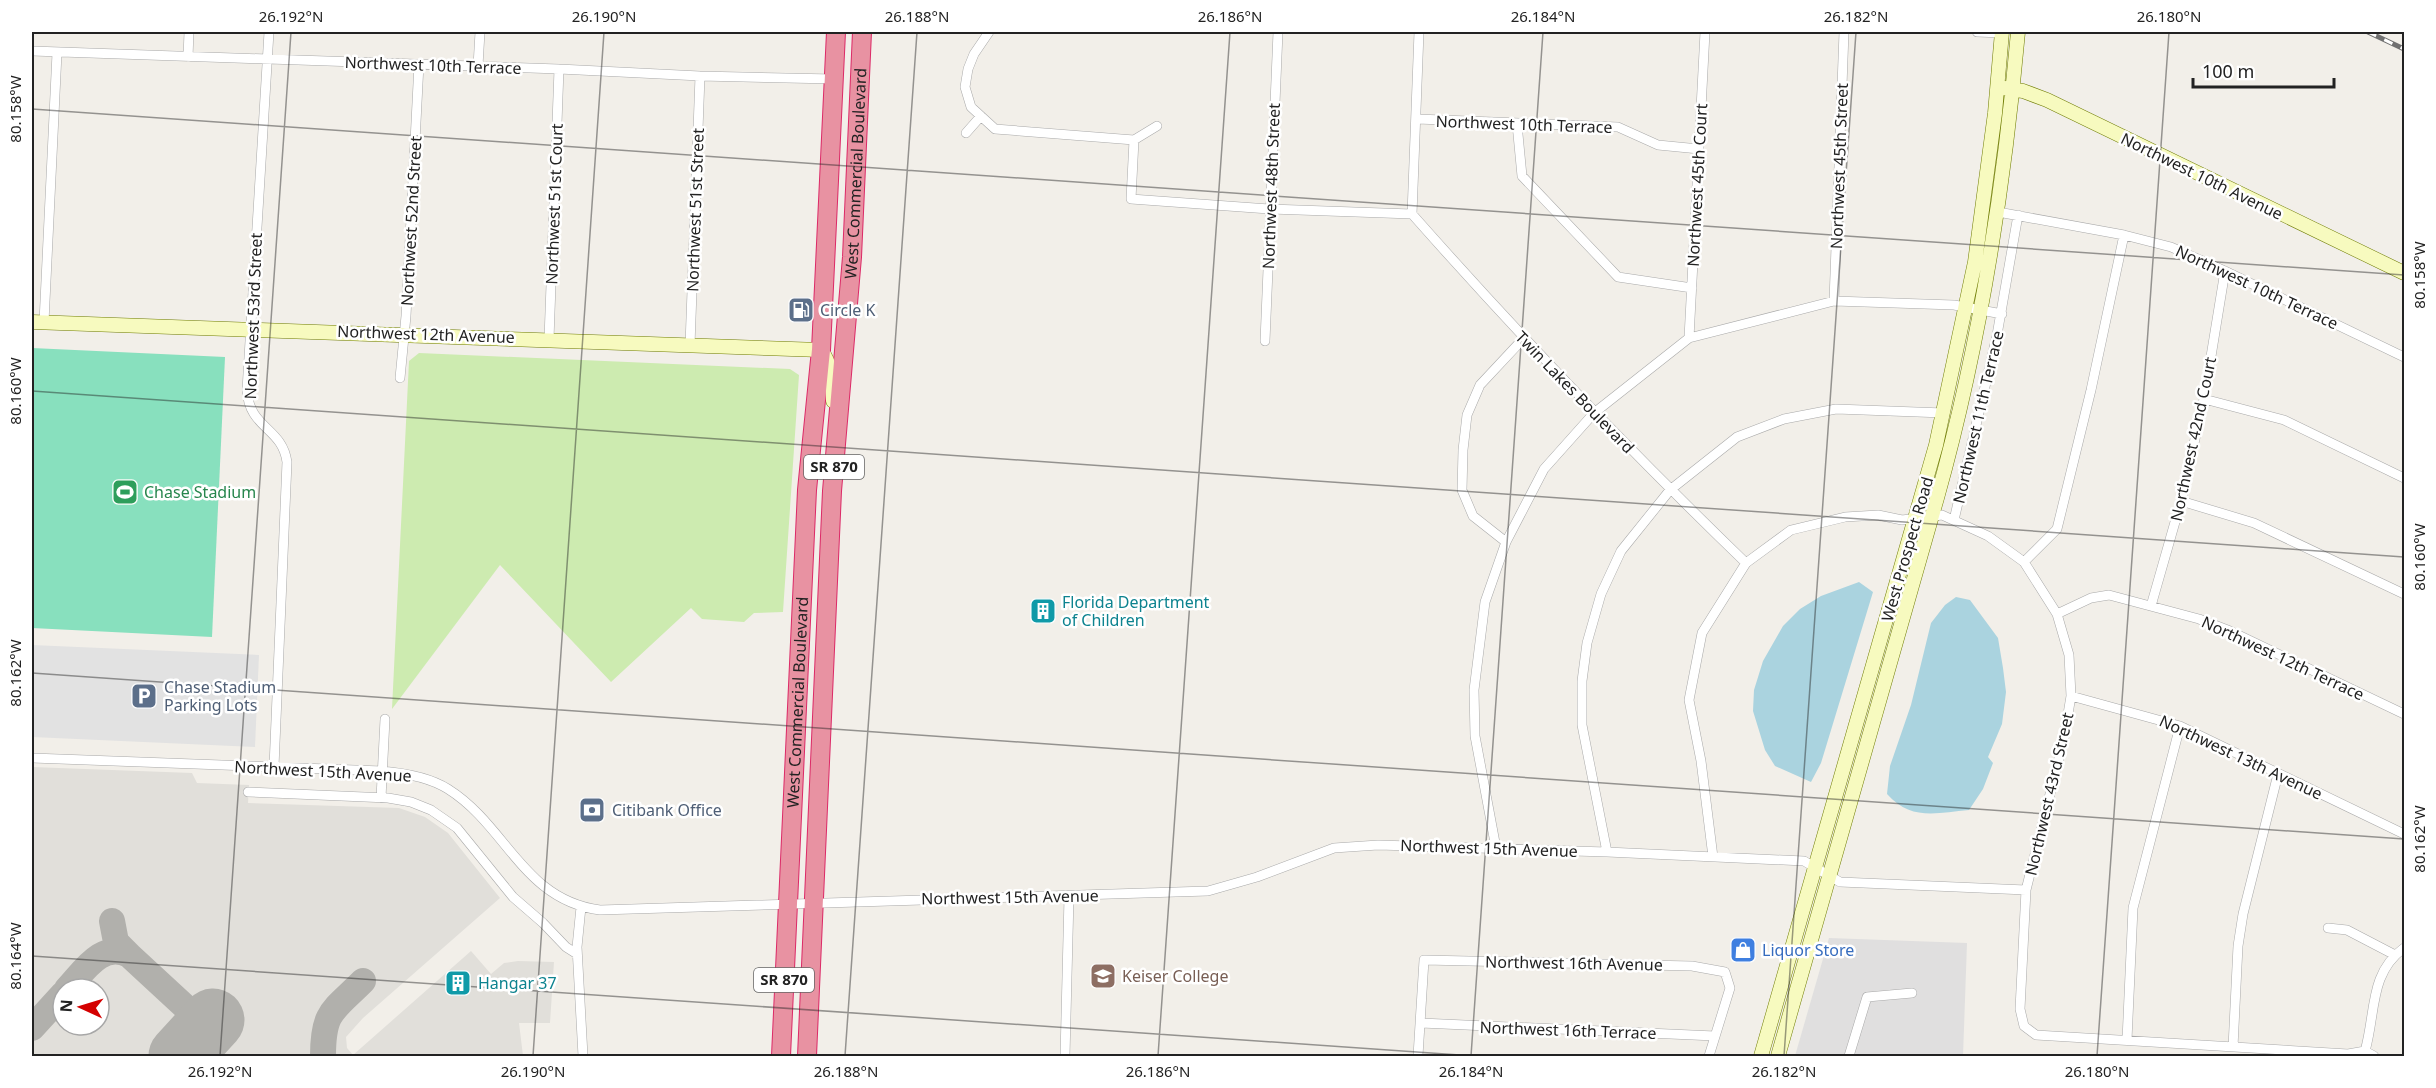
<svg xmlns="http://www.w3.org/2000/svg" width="2436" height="1088" font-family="'Noto Sans',sans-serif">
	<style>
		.residential { fill: #e0dfdf }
		.airport { fill: #e1dfda; fill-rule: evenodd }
		.grass { fill: #cdebb0 }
		.pitch { fill: #88e0be }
		.parking { fill: #e2e2e2 }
		.water { fill: #aad3df }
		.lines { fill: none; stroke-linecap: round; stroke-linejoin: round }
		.taxiway { stroke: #b1b0ac; stroke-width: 26 }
		.runway { stroke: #b1b0ac; stroke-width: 63 }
		.street-casing { stroke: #a9a9a9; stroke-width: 10 }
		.secondary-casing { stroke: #707d05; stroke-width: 15 }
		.highway-casing { stroke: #dc2a67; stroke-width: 20 }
		.street { stroke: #fff; stroke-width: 9 }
		.secondary { stroke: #f7fabf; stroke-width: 14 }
		.highway { stroke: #e892a2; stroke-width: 18 }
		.rail-casing { stroke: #707070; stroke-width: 5 }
		.rail { stroke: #fff; stroke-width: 3; stroke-dasharray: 9; stroke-linecap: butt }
		.ticks { fill: none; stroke: #222; stroke-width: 1.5; stroke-opacity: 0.45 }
		.labels { text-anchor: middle; stroke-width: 5; stroke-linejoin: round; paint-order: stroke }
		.shield { fill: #fff; stroke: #646464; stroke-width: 1.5 }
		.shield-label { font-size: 15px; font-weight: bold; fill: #222 }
		.street-label { font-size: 16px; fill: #222; stroke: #fff }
		.service-label { font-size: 16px; fill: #4e5e75; stroke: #fff; text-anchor: start }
		.leisure-label { font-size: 16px; fill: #27864d; stroke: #fff; text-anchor: start }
		.culture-label { font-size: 16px; fill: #0d838f; stroke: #fff; text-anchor: start }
		.shop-label { font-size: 16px; fill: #366cbe; stroke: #fff; text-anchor: start }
		.education-label { font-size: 16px; fill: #785e54; stroke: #fff; text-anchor: start }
		.neatline { fill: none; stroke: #222; stroke-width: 2 }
		.ticks-label { font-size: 15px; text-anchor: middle; fill: #222 }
	</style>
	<rect width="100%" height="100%" fill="#f2efe9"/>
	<path class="residential" d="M 1829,938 L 1967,943 L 1963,1056 L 1795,1056 Z"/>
	<path class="airport" d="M 32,767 L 192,773 L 197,783 L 249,785 L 248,803 L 399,808 L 425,817 L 448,833 L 500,898 L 363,1018 L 346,1037 L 347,1048 L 353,1055 L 471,951 L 491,974 L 504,963 L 518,961 L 554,962 L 550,1023 L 519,1023 L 523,1056 L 32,1056 ZM 63,989 L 99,989 L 99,1025 L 63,1025 Z"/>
	<path class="grass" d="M 419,353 L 790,369 L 799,375 L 783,612 L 754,613 L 744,622 L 702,619 L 691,608 L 611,682 L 500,565 L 392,709 L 409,361 Z"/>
	<path class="pitch" d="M 32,348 L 225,357 L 212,637 L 32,628 Z"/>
	<path class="parking" d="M 32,645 L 259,655 L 255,747 L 32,737 Z"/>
	<path class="water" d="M 1859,582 L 1873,592 L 1821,763 L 1811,782 L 1775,766 L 1765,750 L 1753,711 L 1754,690 L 1763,661 L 1783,626 L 1800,609 L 1821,596 Z
		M 1956,597 L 1970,600 L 1998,638 L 2003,668 L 2006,692 L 2002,724 L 1988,757 L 1993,763 L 1983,789 L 1969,810 C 1936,813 1911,821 1887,794 L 1890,766 L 1911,705 L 1931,623 L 1945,605 Z"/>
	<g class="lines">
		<path class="taxiway" d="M 112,921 L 116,942 L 129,955
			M 67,989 C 84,971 102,941 129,955 L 207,1027
			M 32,1028 L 63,994
			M 323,1056 C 323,1011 333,1011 363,981"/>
		<path class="runway" d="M 180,1056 L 213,1020"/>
		<g class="street-casing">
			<path id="street" d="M 269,32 L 247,390 C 249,429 282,427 287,462 L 274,767
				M 989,32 L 974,54 L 968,69 L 965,87 L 971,107 L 995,129 L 1134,140 L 1157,126
				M 1977,32 L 2002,33
				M 32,51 L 559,69 L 700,76 L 834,79
				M 188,57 L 189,32
				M 478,66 L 480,32
				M 1417,119 L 1618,127 L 1658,145 L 1699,149
				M 1517,124 L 1522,176 L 1618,277 L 1692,288
				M 966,133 L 981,116
				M 1134,140 L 1131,199 L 1269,209 L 1412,214
				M 1998,212 L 2124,235 L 2171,247 L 2225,271 L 2404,357
				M 1412,214 C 1519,335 1630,451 1746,563
				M 1412,214 L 1419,32
				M 2124,235 L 2091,390 L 2057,529 L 2024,562 L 2057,614 L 2069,655 L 2071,696 L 2064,738 L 2026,890 L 2020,1009 L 2024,1026 L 2036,1035 L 2348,1054 L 2365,1051 L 2374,1056
				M 1834,301 L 1844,32
				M 44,322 L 57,53
				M 1689,338 L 1705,32
				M 549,339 L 559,69
				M 1265,341 L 1278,32
				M 690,345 L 700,76
				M 400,378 L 406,316 L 419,64
				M 2204,399 L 2284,420 L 2404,478
				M 2181,501 L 2254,523 L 2404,594
				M 1954,520 L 1997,335 L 2018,215
				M 1506,542 L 1473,516 L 1462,490 L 1463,450 L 1467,415 L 1480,385 L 1523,339
				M 2151,606 L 2181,501 L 2204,399 L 2225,271
				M 2057,614 L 2091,598 L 2109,595 L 2199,619 L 2230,631 L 2404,714
				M 2071,696 L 2180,726 L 2404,834
				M 32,758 L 382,771 C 405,773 429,777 448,789 C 507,826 523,900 600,910 L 1208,891 L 1257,877 L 1334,848 L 1378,845 L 1607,852 L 1804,861 L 1840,882 L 2026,890
				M 248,792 L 388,798 L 411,802 L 431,810 L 457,828 L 513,897 L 543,923 L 566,947 L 577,954
				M 381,798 L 385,719
				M 1496,848 L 1475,736 L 1474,690 L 1485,602 L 1506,542 L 1544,469 L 1594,413 L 1689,338 L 1834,301 L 1954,305 L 2002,314
				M 1607,852 L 1582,725 L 1582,681 L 1587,643 L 1601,594 L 1621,551 L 1670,490 L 1737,437 L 1784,419 L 1836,409 L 1944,413
				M 1713,857 L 1701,761 L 1689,700 L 1702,633 L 1746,563 L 1791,530 L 1845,517 L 1878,515 L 1902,520 L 1942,515 L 1988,536 L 2024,562
				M 581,907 L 577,947 L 583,1056
				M 2328,928 L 2347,930 L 2395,955
				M 1421,1023 L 1715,1036
				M 2127,1040 L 2133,908 L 2180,726
				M 2233,1047 L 2238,946 L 2243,914 L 2278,774
				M 2365,1051 C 2376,1013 2369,973 2404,948
				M 1065,1056 L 1069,897
				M 1418,1056 L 1424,960 L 1692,966 L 1725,972 L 1730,988 L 1709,1056
				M 1849,1056 L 1867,997 L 1912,993"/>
		</g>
		<g class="secondary-casing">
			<path id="secondary" d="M 2004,88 L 2023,91 L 2047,100 L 2404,273
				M 32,322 L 821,350 C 832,365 832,382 833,401
				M 1761,1056 L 1936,445 L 1975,262 L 1995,113 L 2002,32
				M 1778,1056 L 1937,498 C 1980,345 2004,189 2018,32"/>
		</g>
		<g class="highway-casing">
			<g id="highway">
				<path id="s1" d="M 781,1056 L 807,490 L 821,350 L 836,32"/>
				<path id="s2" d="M 807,1056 L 832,491 L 852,257 L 862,32"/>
			</g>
		</g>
		<use href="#street" class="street"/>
		<use href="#secondary" class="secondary"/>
		<use href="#highway" class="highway"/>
		<g class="rail-casing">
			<path id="rail" d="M 2368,32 L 2404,49"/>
		</g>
		<use href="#rail" class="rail"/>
	</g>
	<path class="ticks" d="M 32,109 L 2404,275M 32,391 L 2404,557M 32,673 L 2404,839M 32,956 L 1474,1056M 220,1056 L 291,32M 533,1056 L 604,32M 845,1056 L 917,32M 1158,1056 L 1230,32M 1471,1056 L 1543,32M 1784,1056 L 1856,32M 2097,1056 L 2169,32"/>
	<defs>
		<g id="fuel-square" transform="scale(1.35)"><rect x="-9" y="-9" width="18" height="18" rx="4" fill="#5c6f8a" stroke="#fff"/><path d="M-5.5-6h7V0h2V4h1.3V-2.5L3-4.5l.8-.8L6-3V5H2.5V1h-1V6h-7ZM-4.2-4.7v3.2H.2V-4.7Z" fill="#fff"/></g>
		<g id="stadium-square" transform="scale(1.35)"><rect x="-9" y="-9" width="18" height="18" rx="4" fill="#2e9e5b" stroke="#fff"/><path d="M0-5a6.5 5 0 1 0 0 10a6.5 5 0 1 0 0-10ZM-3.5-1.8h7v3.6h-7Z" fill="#fff"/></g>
		<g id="building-square" transform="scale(1.35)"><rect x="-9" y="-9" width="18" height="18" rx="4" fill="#0f9aa8" stroke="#fff"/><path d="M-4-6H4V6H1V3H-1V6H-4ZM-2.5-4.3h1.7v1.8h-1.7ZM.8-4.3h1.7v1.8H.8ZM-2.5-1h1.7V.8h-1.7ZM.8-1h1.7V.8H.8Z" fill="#fff"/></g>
		<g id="parking-square" transform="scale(1.35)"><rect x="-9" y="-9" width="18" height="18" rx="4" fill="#5c6f8a" stroke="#fff"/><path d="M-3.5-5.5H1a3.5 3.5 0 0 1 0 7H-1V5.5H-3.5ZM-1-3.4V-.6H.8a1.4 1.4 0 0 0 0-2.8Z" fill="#fff"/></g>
		<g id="bank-square" transform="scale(1.35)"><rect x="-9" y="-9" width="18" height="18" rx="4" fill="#5c6f8a" stroke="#fff"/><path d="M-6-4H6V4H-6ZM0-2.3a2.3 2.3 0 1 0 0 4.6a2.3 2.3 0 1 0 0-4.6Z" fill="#fff"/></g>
		<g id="shop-square" transform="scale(1.35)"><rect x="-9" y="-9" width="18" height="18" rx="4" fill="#3f7fe0" stroke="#fff"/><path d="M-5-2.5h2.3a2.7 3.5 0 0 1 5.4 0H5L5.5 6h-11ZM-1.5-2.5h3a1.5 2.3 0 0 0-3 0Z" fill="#fff"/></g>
		<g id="university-square" transform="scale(1.35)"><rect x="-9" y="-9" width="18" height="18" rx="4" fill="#8d6e63" stroke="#fff"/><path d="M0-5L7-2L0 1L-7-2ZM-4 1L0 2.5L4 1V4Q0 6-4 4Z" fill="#fff"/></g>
	</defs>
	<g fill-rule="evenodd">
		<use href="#fuel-square" x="801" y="310"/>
		<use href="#stadium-square" x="125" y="492"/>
		<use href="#building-square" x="1043" y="611"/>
		<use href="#parking-square" x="144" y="696"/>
		<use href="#bank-square" x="592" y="810"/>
		<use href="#shop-square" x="1743" y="950"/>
		<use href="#university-square" x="1103" y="976"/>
		<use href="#building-square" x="458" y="983"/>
	</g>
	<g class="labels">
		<g class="shield">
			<rect x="804" y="455" width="60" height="24" rx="4.5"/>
			<rect x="754" y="968" width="60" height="24" rx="4.5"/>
		</g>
		<g class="shield-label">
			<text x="834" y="472">SR 870</text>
			<text x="784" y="985">SR 870</text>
		</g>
		<g class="street-label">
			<text transform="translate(433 65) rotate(2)" y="6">Northwest 10th Terrace</text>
			<text transform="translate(1524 124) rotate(2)" y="6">Northwest 10th Terrace</text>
			<text transform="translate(1839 166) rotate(-88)" y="6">Northwest 45th Street</text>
			<text dy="6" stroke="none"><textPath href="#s2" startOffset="884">West Commercial Boulevard</textPath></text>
			<text transform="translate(2202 176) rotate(26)" y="6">Northwest 10th Avenue</text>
			<text transform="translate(1697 185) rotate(-87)" y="6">Northwest 45th Court</text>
			<text transform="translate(1271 186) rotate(-88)" y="6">Northwest 48th Street</text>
			<text transform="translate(554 204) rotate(-88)" y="6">Northwest 51st Court</text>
			<text transform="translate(695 210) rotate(-88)" y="6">Northwest 51st Street</text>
			<text transform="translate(411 221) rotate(-87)" y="6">Northwest 52nd Street</text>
			<text transform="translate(2257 287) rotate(25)" y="6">Northwest 10th Terrace</text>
			<text transform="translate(253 316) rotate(-88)" y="6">Northwest 53rd Street</text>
			<text transform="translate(426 334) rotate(2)" y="6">Northwest 12th Avenue</text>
			<text transform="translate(1575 392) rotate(46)" y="6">Twin Lakes Boulevard</text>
			<text transform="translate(1978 417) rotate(-77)" y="6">Northwest 11th Terrace</text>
			<text transform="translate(2193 439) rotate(-78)" y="6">Northwest 42nd Court</text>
			<text transform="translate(1907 549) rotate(-74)" y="6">West Prospect Road</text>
			<text transform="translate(2283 658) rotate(25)" y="6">Northwest 12th Terrace</text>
			<text dy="6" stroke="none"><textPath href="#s1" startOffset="354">West Commercial Boulevard</textPath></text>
			<text transform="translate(2241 757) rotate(25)" y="6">Northwest 13th Avenue</text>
			<text transform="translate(323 771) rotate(3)" y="6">Northwest 15th Avenue</text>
			<text transform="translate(2049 794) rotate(-77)" y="6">Northwest 43rd Street</text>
			<text transform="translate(1489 848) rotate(2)" y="6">Northwest 15th Avenue</text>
			<text transform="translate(1010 897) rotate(-1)" y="6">Northwest 15th Avenue</text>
			<text transform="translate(1574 963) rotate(1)" y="6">Northwest 16th Avenue</text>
			<text transform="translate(1568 1030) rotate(2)" y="6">Northwest 16th Terrace</text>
		</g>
		<g class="service-label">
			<text x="820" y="316">Circle K</text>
			<text x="164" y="693">Chase Stadium<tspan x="164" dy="18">Parking Lots</tspan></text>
			<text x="612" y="816">Citibank Office</text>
		</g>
		<g class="leisure-label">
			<text x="144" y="498">Chase Stadium</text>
		</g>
		<g class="culture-label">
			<text x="1062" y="608">Florida Department<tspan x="1062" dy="18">of Children</tspan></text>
			<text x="478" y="989">Hangar 37</text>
		</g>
		<g class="shop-label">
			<text x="1762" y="956">Liquor Store</text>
		</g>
		<g class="education-label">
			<text x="1122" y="982">Keiser College</text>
		</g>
	</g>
	<rect width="2436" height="1088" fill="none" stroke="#ffffff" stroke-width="66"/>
	<g transform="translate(81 1007) rotate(274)"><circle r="28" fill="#ffffff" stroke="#a7a7a7" stroke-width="1.5"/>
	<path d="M0-4.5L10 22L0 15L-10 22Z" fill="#d40000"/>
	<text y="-9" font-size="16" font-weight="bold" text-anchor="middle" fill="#222222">N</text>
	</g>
	<path d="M2193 78v9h141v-9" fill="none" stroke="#222222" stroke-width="3"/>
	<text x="2202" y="78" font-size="18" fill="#222222" stroke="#ffffff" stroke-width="4.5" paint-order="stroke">100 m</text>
	<rect x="33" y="33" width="2370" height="1022" class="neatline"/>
	<g class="ticks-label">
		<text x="291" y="22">26.192°N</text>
		<text x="604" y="22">26.190°N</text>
		<text x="917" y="22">26.188°N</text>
		<text x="1230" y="22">26.186°N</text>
		<text x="1543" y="22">26.184°N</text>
		<text x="1856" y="22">26.182°N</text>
		<text x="2169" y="22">26.180°N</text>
		<text transform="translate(16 109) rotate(-90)" y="5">80.158°W</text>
		<text transform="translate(2420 275) rotate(-90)" y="5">80.158°W</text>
		<text transform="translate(16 391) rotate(-90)" y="5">80.160°W</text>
		<text transform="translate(2420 557) rotate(-90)" y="5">80.160°W</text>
		<text transform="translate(16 673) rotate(-90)" y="5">80.162°W</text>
		<text transform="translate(2420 839) rotate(-90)" y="5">80.162°W</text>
		<text transform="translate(16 956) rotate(-90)" y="5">80.164°W</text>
		<text x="220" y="1077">26.192°N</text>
		<text x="533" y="1077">26.190°N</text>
		<text x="846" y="1077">26.188°N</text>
		<text x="1158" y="1077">26.186°N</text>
		<text x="1471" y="1077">26.184°N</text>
		<text x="1784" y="1077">26.182°N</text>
		<text x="2097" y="1077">26.180°N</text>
	</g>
</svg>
